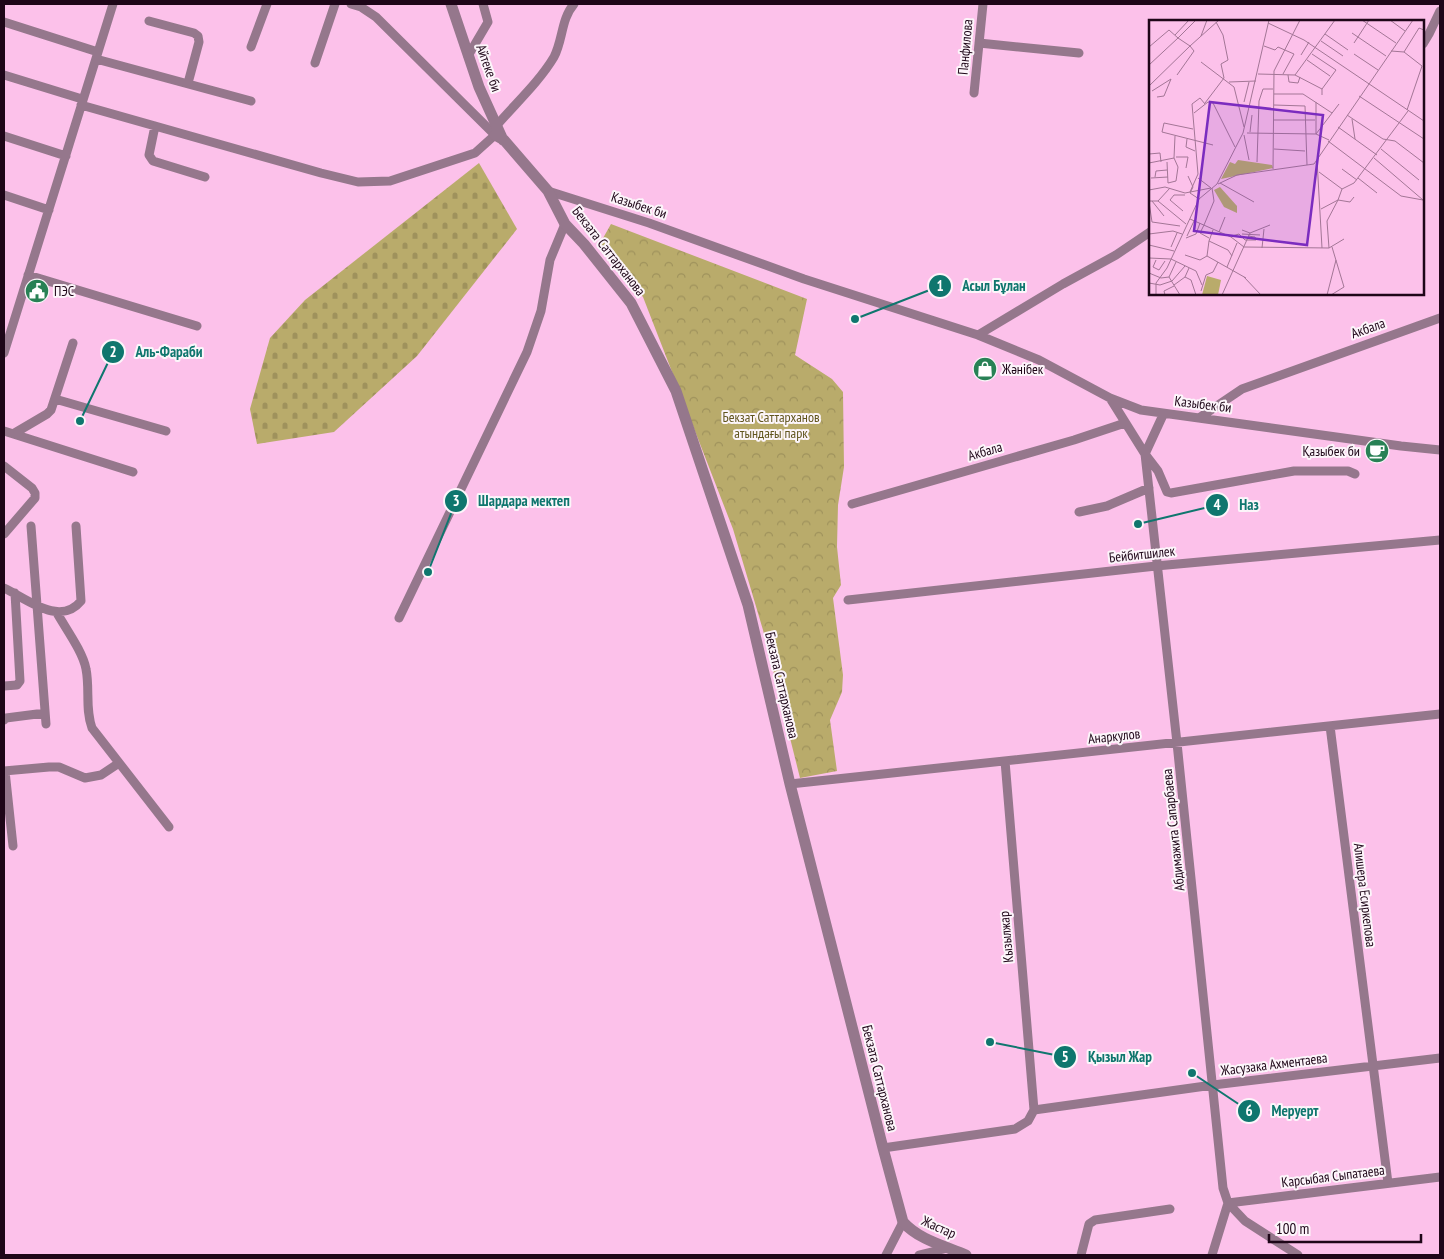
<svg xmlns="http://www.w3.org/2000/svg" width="1444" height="1259" font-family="'PT Sans Narrow',sans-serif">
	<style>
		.cemetery { fill: url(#cemetery-stones) }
		.park { fill: url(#park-crowns) }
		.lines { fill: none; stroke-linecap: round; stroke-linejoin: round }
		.minor { stroke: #95778c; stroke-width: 9 }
		.tertiary { stroke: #95778c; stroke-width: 11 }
		.labels { text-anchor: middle; stroke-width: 4; stroke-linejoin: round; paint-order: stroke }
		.street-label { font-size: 14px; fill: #1e0618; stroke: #fcf5fa }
		.poi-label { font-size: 14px; fill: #1e0618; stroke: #fcf5fa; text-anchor: start }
		.park-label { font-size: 14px; fill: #61551e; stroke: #fcf5fa }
		.inset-road { fill: none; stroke: #a37696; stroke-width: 1 }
		.view { fill: #7b2cbf; fill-opacity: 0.15; stroke: #7b2cbf; stroke-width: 2.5 }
		.inset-edge { fill: none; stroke: #1e0618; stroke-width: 2.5 }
		.leader { fill: none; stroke: #0f766e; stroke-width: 2 }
		.callout-dot { fill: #0f766e; stroke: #fcf5fa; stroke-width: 2 }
		.mark-label { font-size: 15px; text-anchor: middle; font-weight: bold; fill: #fff }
		.callout-label { font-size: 15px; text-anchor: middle; font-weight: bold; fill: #0f766e; stroke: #fcf5fa; stroke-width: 4; stroke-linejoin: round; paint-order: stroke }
	</style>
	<defs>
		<pattern id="cemetery-stones" width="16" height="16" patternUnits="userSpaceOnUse" patternTransform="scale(1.25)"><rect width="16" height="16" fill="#b9ab6b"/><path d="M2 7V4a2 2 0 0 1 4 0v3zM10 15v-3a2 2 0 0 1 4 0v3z" fill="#9f925c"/></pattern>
		<pattern id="park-crowns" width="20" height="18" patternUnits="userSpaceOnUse" patternTransform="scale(1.25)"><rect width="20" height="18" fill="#b9ab6b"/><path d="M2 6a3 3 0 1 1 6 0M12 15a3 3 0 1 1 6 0" fill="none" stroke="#9f925c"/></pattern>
	</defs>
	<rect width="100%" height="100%" fill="#fcc1ea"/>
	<path class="cemetery" d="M 479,163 L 517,229 L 417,356 L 334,432 L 257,444 L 250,409 L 270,338 L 305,300 Z"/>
	<path class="park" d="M 611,224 L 807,299 L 795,355 L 832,379 L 843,392 L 844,467 L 838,505 L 837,547 L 841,585 L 833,598 L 843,675 L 842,692 L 830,720 L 837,771 L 800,778 L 763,630 L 733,529 L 643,297 L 598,247 Z"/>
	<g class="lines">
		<path class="minor" d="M 149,21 L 194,33 L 198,36 L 199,42 L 188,83
			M 4,22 L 98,52
			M 979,43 L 1079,53
			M 1423,44 L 1429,34 L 1440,11
			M 251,47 L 267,4
			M 468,56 L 488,22 L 483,4
			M 96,59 L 251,101
			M 315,63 L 335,4
			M 4,75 L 82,99
			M 974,93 L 983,4
			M 81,105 L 321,173 L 358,182 L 390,181 L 475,153 L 495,135 L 376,17 L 361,7 L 351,4
			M 497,125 C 516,103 539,82 554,57 C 563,40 561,19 574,4
			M 155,126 L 149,155 L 153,161 L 205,177
			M 4,136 L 66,156
			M 548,191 L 649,223 L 804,279 L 978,335 L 1039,360 L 1110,398 L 1141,410 L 1401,446 L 1440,450
			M 4,195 L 49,210
			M 28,275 L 197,326
			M 978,335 L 1063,284 L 1116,255 L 1150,232
			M 4,353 L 113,4
			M 1110,398 L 1145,454 L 1158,471 L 1167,492 L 1171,493 L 1294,471 L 1348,471 L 1355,474
			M 55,399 L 166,431
			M 1199,418 L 1242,389 L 1440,318
			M 4,431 L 133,472
			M 13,434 L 47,414 L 51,410 L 73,343
			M 1145,454 L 1177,743 L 1223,1188 L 1228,1203 L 1245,1221 L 1298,1255
			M 1145,454 L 1163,415
			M 4,466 L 32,488 L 35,493 L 35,498 L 4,534
			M 852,504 L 1074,440 L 1125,423
			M 1079,512 L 1107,506 L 1149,488
			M 31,526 L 46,724
			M 4,588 C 27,599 60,627 81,601 L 76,526
			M 848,600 L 1156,566 L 1440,540
			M 57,613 C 66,629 83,652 86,669 C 90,689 85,709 92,728 L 169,827
			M 399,618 L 527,352 L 541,311 L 550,260 L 565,224
			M 4,686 L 17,685 L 20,681 L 15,593
			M 4,720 L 6,718 L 45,713
			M 1330,726 L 1388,1183
			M 1005,761 L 1034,1110
			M 4,771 L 49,767 L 59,767 L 85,778 L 101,775 L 119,763
			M 5,771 L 13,846
			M 790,784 L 1440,714
			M 1034,1110 L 1213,1085 L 1440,1058
			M 883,1148 L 1015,1129 L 1028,1121 L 1034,1110
			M 1228,1203 L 1440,1177
			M 886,1255 L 903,1222
			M 919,1255 L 948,1248
			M 1081,1255 L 1089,1224 L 1095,1220 L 1170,1209
			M 1212,1255 L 1228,1203"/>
		<path class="tertiary" d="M 451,4 L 479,87 L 503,140
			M 495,135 L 504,140 L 548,191 L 565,224 L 584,244 L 631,303 L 676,391 L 748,605 L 790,784 L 883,1148 L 903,1222 C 919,1240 945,1246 966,1255"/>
	</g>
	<defs>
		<g id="civic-disc" transform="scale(1.25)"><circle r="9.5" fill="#288155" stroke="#fcf5fa"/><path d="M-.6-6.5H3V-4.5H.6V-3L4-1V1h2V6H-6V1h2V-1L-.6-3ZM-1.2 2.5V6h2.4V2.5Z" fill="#fff"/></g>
		<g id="shop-disc" transform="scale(1.25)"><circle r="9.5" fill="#288155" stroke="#fcf5fa"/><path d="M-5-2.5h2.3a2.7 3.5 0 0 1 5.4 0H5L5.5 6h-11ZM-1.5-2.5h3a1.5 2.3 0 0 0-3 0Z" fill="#fff"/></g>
		<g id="cafe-disc" transform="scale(1.25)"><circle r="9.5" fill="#288155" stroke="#fcf5fa"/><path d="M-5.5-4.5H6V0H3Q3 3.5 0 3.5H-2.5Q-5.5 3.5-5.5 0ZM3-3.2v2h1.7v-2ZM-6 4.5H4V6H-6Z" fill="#fff"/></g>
	</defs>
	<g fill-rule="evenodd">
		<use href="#civic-disc" x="37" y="291"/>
		<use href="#shop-disc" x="985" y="369"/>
		<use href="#cafe-disc" x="1377" y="451"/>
	</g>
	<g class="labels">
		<g class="street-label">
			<text transform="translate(965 47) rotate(-85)" y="5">Панфилова</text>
			<text transform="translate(489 68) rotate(70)" y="5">Айтеке би</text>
			<text transform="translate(639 205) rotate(18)" y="5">Казыбек би</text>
			<text transform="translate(609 251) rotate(52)" y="5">Бекзата Саттарханова</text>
			<text transform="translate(1368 328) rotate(-19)" y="5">Акбала</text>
			<text transform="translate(1203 404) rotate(7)" y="5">Казыбек би</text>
			<text transform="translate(985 451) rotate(-16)" y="5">Акбала</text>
			<text transform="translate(1142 554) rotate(-6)" y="5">Бейбитшилек</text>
			<text transform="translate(782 685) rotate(77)" y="5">Бекзата Саттарханова</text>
			<text transform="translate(1114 736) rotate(-6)" y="5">Анаркулов</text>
			<text transform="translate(1173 830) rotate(-96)" y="5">Абдимажита Сапарбаева</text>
			<text transform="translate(1365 895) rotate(83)" y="5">Алишера Есиркепова</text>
			<text transform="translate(1006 937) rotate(-95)" y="5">Кызылжар</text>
			<text transform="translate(1274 1064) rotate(-7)" y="5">Жасузака Ахментаева</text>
			<text transform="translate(880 1078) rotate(76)" y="5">Бекзата Саттарханова</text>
			<text transform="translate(1333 1176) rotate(-7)" y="5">Карсыбая Сыпатаева</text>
			<text transform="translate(939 1227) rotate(24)" y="5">Жастар</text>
		</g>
		<g class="poi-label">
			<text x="54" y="296">ПЭС</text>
			<text x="1002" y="374">Жәнібек</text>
			<text x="1360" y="456" text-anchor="end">Қазыбек би</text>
		</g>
		<g class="park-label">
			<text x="771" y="422">Бекзат Саттарханов<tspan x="771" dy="16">атындағы парк</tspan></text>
		</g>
	</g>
	<g transform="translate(1149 20)">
		<rect width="275" height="275" fill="#fcc1ea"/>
		<path d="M 71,167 L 88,186 L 88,193 L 75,187 L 65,170 Z" fill="#b9ab6b"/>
		<path d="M 89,140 L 123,145 L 124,148 L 72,159 L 81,142 L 86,144 Z" fill="#b9ab6b"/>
		<path d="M 58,256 L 72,260 L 69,275 L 53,275 Z" fill="#b9ab6b"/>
		<path class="inset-road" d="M 213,0 L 247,23M 241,0 L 256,11M 119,3 L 155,20 L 275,101M 203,13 L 237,36M 176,14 L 199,30M 26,15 L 40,0M 52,16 L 58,0M 172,21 L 194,36M 205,23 L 220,0M 41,26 L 70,0M 115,26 L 126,30 L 129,27 L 145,34 L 134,54M 0,27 L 20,10 L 29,18 L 47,0M 242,31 L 255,32 L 273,46 L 258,90M 255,32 L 270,8 L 275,10M 163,34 L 187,50 L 173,69 L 173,75M 205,34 L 229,50M 152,35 L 160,22M 158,40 L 181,56M 52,42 L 85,67 L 95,107M 0,45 L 29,18 L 41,26M 109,54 L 146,55 L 173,69M 28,55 L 45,31 L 41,26M 139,55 L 140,62 L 149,63 L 151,57M 146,55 L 186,0M 80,62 L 107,61M 0,66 L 41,26M 3,71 L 22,59 L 15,76 L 8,77M 125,74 L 154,74 L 183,93M 210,76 L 275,119M 95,82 L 100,62M 56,83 L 75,58 L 72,44 L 79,40 L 74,15 L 67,2M 125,85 L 156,86 L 158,145M 45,93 L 59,82 L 64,83 L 86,127M 198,95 L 234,119 L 246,121 L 275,143M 203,99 L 206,119M 125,100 L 166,100M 189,107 L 228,135M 44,109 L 15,103 L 13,112 L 64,125M 101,112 L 103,95M 98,113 L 167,114 L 180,120M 167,114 L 190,84M 167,114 L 167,82M 95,115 L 100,140M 38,119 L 37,127 L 46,131M 179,121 L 252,176 L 274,180M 125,129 L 156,131M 232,129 L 270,160M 0,134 L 11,133 L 12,142M 27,137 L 39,137 L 37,148M 225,138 L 274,180M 168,140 L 173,228M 18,142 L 19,163M 108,142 L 110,81 L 114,69 L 124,69M 0,143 L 25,138 L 26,116M 165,144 L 264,0M 124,149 L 125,51 L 151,0M 193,149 L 208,160M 170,152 L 193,169M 39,156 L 44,167 L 41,173 L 50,179M 6,157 L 7,151 L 18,150M 2,158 L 19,157M 49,158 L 62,168M 209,158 L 228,173M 19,163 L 27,161 L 29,147 L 25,138M 71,163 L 105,182M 69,164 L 88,155 L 165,144M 0,170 L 16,167 L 36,173 L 62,168M 41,172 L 49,154 L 43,84 L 51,78 L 56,84M 0,181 L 9,181 L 37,204M 3,181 L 15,196M 9,181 L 21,168M 0,182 L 3,202 L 31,206M 172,189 L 189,180 L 193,169 L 205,163 L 259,91M 34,191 L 21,180 L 25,175 L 36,175M 41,199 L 82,217 L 95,227 L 180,228 L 195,219M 55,205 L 65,181 L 63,168M 55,205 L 51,213 L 60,218M 64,210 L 60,221 L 79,230 L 83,236M 70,212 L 76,197M 101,213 L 121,205M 0,214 L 24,211 L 33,214M 93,214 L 111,215M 38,216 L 45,201M 83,216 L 90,214 L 96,220M 37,218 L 47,214 L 51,203M 96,220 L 107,220 L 106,217 L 99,216M 0,225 L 25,231M 22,227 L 28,213M 113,228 L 115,209M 180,228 L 178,201 L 189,180 L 201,182 L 205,177M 36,235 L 51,240 L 58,236 L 97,258M 58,236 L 60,221M 0,238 L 22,239 L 47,251 L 53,265M 7,240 L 4,247 L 10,250 L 16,241M 27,242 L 20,257 L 31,275M 78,247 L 88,223M 0,253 L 12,258 L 20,257M 36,257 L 42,260 L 47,275M 95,257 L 112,275M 0,263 L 11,265 L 23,261 L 36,246M 25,265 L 36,257 L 40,248M 52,271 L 57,255 L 64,252 L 69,242M 7,275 L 7,263 L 18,248 L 50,179 L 68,164 L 94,113 L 120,0M 16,275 L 15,271 L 25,266M 73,275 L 101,213 L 93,210M 178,275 L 187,240M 182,275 L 195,267 L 183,227"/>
		<path class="view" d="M 61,82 L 174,95 L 158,225 L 45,211 Z"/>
		<rect width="275" height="275" class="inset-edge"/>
	</g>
	<path class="leader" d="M855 319L940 286M80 421L113 352M428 572L456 501M1138 524L1217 505M990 1042L1065 1057M1192 1073L1249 1111"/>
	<g class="callout-dot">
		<circle cx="855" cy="319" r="5"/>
		<circle cx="80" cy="421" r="5"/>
		<circle cx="428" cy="572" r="5"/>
		<circle cx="1138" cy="524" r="5"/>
		<circle cx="990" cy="1042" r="5"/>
		<circle cx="1192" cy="1073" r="5"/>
		<circle cx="940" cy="286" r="12"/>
		<circle cx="113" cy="352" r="12"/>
		<circle cx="456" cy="501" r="12"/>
		<circle cx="1217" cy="505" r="12"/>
		<circle cx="1065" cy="1057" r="12"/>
		<circle cx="1249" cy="1111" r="12"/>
	</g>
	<g class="mark-label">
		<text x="940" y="291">1</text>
		<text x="113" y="357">2</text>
		<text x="456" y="506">3</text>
		<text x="1217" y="510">4</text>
		<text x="1065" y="1062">5</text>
		<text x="1249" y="1116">6</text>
	</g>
	<g class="callout-label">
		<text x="994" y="291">Асыл Бұлан</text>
		<text x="169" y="357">Аль-Фараби</text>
		<text x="524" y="506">Шардара мектеп</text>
		<text x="1249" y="510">Наз</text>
		<text x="1120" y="1062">Қызыл Жар</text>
		<text x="1295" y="1116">Меруерт</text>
	</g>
	<rect width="1444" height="1259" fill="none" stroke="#1e0618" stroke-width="10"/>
	<path d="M1269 1234v8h152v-8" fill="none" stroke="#1e0618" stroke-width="2.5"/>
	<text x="1276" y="1234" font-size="15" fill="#1e0618" stroke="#fcf5fa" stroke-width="4" paint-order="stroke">100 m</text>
</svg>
